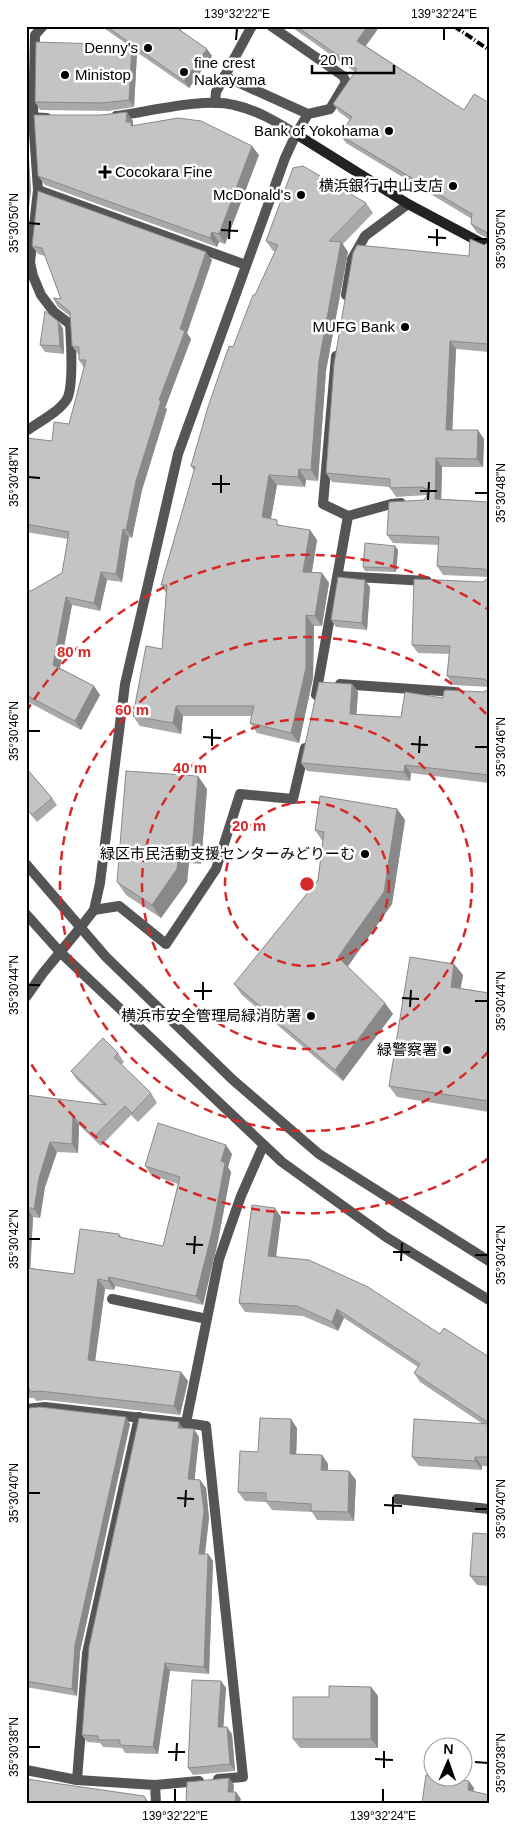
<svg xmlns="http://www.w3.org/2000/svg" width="515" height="1829" font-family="Helvetica,'Noto Sans JP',sans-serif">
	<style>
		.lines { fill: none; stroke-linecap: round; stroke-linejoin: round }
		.service { stroke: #555; stroke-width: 10 }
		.minor { stroke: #555; stroke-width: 10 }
		.tertiary { stroke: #555; stroke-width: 10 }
		.secondary { stroke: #222; stroke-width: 10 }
		.rail { stroke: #000; stroke-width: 4; stroke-dasharray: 8 2.5 1 2.5; stroke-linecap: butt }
		.wall { fill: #a9a9a9 }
		.shaded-wall { fill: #898989 }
		.building { fill: #c4c4c4; stroke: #898989 }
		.ticks { fill: none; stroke: #000; stroke-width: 2 }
		.ring { fill: none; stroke: #d62828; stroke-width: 2.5; stroke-dasharray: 9 6 }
		.poi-dot { fill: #000; stroke: #fff; stroke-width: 2 }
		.labels { text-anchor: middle; stroke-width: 5; stroke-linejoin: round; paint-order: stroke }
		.poi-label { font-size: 15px; fill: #000; stroke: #fff; text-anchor: end }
		.centre { fill: #d62828; stroke: #fff; stroke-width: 2.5 }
		.ring-label { font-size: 15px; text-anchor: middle; font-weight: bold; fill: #d62828; stroke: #fff; stroke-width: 5; stroke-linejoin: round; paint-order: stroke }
		.neatline { fill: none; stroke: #000; stroke-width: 2 }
		.ticks-label { font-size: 12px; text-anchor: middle; fill: #000 }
	</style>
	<rect width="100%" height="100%" fill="#fff"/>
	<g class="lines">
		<path class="service" d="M 271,26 L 343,76 L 346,82 L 330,109 L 308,114 L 296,134
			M 224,76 L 308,114
			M 215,103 L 216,92 L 252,26
			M 38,190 L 246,265
			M 338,576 L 427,581
			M 340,684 L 455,692
			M 112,1299 L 207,1319
			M 218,1779 L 243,1777 L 206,1426 L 186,1423 L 219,1259 L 241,1196 L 263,1146
			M 77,1780 L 87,1653 L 139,1417
			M 155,1785 L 199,1781"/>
		<path class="minor" d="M 346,295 L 352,259 L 365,236 L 408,204
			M 336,356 L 323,504 L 348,516 L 391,504 L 401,503
			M 26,431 C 39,422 59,412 67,399 C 74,386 71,340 70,324 L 54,312 L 41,295 L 33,276 L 30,262 L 38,190 L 33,118 L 35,35 L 43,26
			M 316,695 L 348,516
			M 94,910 L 119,906 L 166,944 L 216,869 L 240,794 L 293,799 L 305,748
			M 26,997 L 43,973 L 80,928
			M 26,1409 L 45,1407 L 186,1423
			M 397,1499 L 489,1509
			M 26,1770 L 77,1780 L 155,1785 L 156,1803"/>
		<path class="tertiary" d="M 26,117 L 47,118
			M 26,864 L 106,957 L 233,1080 L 319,1154 L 489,1261
			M 26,914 L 60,952 L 282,1162 L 386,1237 L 489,1300
			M 80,928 L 94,910 L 100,883 L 125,684 L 178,454 L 285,158 L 296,134 C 277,122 257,110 234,105 C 205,97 147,112 116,116"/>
		<path class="secondary" d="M 296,134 L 408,204 L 489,247"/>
		<path class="rail" d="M 454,26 L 489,50"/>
	</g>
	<path class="wall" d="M 101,26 L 183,26 L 180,30 L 207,49 L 212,56 L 189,88 L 135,51 L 137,53 L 134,107 L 108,111 L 40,110 L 35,102 L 128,45 Z
		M 290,26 L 380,26 L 366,46 L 464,110 L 489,103 L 489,239 L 477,233 L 471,224 L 472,219 L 346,143 L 340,135 L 350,120 L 339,112 L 333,104 L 355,72 Z
		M 133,121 L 133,126 L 259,155 L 225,244 L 219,242 L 217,247 L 45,185 L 38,176 Z
		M 366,203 L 373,213 L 343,244 L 348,252 L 326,371 L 318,481 L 306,480 L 305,487 L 277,485 L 271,519 L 281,526 L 310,530 L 317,540 L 312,572 L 322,573 L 329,583 L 322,626 L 314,626 L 313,678 L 299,743 L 257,733 L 250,723 L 252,716 L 183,716 L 181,734 L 140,726 L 133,716 L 162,649 L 166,593 L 161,585 L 194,471 L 191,466 L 233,347 L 255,295 L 275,251 L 273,251 L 266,241 Z
		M 489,242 L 489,352 L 456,349 L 452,430 L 484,439 L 483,467 L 442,467 L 441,499 L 489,502 L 489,577 L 443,575 L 437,566 L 439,545 L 393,543 L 387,535 L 424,500 L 427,495 L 396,497 L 390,488 L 390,487 L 332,482 L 326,473 L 469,256 Z
		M 32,246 L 212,260 L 187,333 L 191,339 L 165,408 L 167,409 L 142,490 L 132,538 L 129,537 L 122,582 L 107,580 L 100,611 L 72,605 L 60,668 L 94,686 L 100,695 L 81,730 L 26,701 L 26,590 L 31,591 L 62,573 L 68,539 L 26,532 L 26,444 L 52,441 L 69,424 L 84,368 L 79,360 L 79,355 L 72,346 L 70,316 L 58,307 L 53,298 L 61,299 L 45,256 L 38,254 Z
		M 63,328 L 64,354 L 45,352 L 40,345 Z
		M 395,546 L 398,550 L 396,572 L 365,571 L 363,567 Z
		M 489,577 L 489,687 L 453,685 L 447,676 L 449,654 L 418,653 L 412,645 Z
		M 370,587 L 367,630 L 336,627 L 331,620 Z
		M 352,684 L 358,692 L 356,714 L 401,717 L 443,698 L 483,692 L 489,689 L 489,783 L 411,773 L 410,781 L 307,771 L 301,763 Z
		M 26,768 L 52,798 L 57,805 L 37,822 L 26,809 Z
		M 207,789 L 201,864 L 189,863 L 187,882 L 161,918 L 126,895 L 117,882 Z
		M 397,809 L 405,820 L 392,904 L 347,967 L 393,1014 L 343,1081 L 242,995 L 234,984 L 318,880 L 323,842 L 315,830 Z
		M 454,964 L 463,975 L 460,988 L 489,993 L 489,1112 L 397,1097 L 389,1086 Z
		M 118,1053 L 124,1062 L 121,1065 L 151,1093 L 157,1103 L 138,1122 L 131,1115 L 101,1146 L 79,1125 L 78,1153 L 57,1152 L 45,1187 L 40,1218 L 33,1217 L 30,1268 L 74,1274 L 119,1234 L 122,1238 L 163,1246 L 178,1184 L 151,1175 L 145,1166 L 232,1154 L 228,1167 L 231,1172 L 218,1241 L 203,1305 L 115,1286 L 114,1290 L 105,1289 L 95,1361 L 181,1372 L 188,1381 L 180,1415 L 46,1400 L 36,1401 L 34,1398 L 26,1398 L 26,1095 L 103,1105 L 77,1080 L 71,1071 Z
		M 281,1217 L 276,1256 L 440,1334 L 489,1357 L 489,1466 L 482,1466 L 482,1470 L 419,1466 L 412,1457 L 483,1424 L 420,1382 L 414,1373 L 418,1367 L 344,1318 L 338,1331 L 303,1316 L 245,1312 L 239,1303 Z
		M 130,1424 L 80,1652 L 77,1696 L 26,1687 L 26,1429 Z
		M 297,1428 L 296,1454 L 322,1455 L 328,1464 L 328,1470 L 356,1480 L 354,1521 L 317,1520 L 312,1512 L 272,1510 L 266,1502 L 245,1501 L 238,1492 L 258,1452 Z
		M 199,1437 L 194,1480 L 200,1480 L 206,1488 L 209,1518 L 205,1554 L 208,1554 L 213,1561 L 209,1674 L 170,1671 L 158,1754 L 125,1753 L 122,1748 L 103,1747 L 100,1743 L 87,1742 L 82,1735 Z
		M 489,1534 L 489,1586 L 477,1585 L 470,1576 Z
		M 221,1681 L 226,1688 L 223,1727 L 232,1734 L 235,1771 L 193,1775 L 188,1768 Z
		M 371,1687 L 378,1696 L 378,1748 L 300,1748 L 293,1739 L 329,1697 Z"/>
	<path class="shaded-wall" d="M 174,26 L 183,26 L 179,33 Z
		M 368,26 L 380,26 L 363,49 L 357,41 Z
		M 132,45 L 137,53 L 134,107 L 129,100 Z
		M 26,47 L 28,49 L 26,110 Z
		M 207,49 L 212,56 L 189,88 L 184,81 Z
		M 127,112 L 133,121 L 133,125 L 137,131 L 126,122 Z
		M 27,124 L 31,190 L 26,234 L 26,124 Z
		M 252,146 L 259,155 L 225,244 L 219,234 Z
		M 212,232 L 219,242 L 217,247 L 210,238 Z
		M 341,242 L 348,252 L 326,371 L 318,481 L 311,470 L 319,361 Z
		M 206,252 L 212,260 L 187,333 L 191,339 L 165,408 L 167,409 L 142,490 L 132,538 L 126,530 L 136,481 L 180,329 Z
		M 26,301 L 28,304 L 26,312 Z
		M 58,321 L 63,328 L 64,354 L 60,346 Z
		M 450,341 L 456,349 L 452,438 L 446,430 Z
		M 478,430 L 484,439 L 483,467 L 477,459 Z
		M 436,458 L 442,467 L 441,507 L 435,499 Z
		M 299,469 L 306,480 L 305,487 L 298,477 Z
		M 269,475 L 277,485 L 269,528 L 262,517 Z
		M 123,529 L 129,537 L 122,582 L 116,574 Z
		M 310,530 L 317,540 L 310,582 L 303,572 Z
		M 395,546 L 398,550 L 396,572 L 393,568 Z
		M 101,572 L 107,580 L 100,611 L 94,603 Z
		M 322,573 L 329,583 L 322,626 L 315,616 Z
		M 365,580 L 370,587 L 367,630 L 362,623 Z
		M 66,597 L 72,605 L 59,673 L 53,665 Z
		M 306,615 L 314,626 L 313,678 L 299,743 L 291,733 Z
		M 352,684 L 358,692 L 356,722 L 350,714 Z
		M 94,686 L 100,695 L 81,730 L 75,721 Z
		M 176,706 L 183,716 L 181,734 L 173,723 Z
		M 405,765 L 411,773 L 410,781 L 404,772 Z
		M 198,776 L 207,789 L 201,864 L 192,851 Z
		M 397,809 L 405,820 L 392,904 L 346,969 L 338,957 Z
		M 180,850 L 189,863 L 187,882 L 161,918 L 152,905 Z
		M 454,964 L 463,975 L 459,998 L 451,987 Z
		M 385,1003 L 393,1014 L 343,1081 L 335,1070 Z
		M 73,1116 L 79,1125 L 78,1153 L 72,1144 Z
		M 50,1142 L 57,1152 L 45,1187 L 40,1218 L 34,1209 L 39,1178 Z
		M 226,1145 L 232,1154 L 228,1167 L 231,1172 L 218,1241 L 203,1305 L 196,1296 L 221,1161 Z
		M 27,1207 L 33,1217 L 30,1276 L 26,1271 Z
		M 275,1208 L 281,1217 L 275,1265 L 268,1256 Z
		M 109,1277 L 115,1286 L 114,1290 L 108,1281 Z
		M 98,1279 L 105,1289 L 94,1369 L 88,1360 Z
		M 337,1309 L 344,1318 L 338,1331 L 332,1322 Z
		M 181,1372 L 188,1381 L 180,1415 L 174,1406 Z
		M 126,1417 L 130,1424 L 80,1652 L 77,1696 L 72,1689 L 75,1645 Z
		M 291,1419 L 297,1428 L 296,1463 L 290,1454 Z
		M 179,1422 L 184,1430 L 178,1428 Z
		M 194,1429 L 199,1437 L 194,1486 L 188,1479 Z
		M 322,1455 L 328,1464 L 327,1479 L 321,1470 Z
		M 475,1457 L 482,1466 L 482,1470 L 475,1461 Z
		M 349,1471 L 356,1480 L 354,1521 L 348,1512 Z
		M 200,1480 L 206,1488 L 209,1518 L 204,1561 L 199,1554 Z
		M 208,1554 L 213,1561 L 209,1674 L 204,1667 Z
		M 165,1663 L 170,1671 L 158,1754 L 153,1747 Z
		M 221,1681 L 226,1688 L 223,1734 L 218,1727 Z
		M 371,1687 L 378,1696 L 378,1748 L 371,1739 Z
		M 227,1727 L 232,1734 L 235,1771 L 230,1764 Z
		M 229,1778 L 234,1785 L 233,1799 L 228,1792 Z
		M 469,1781 L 474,1788 L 473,1797 L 468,1790 Z
		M 236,1792 L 241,1799 L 240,1803 L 235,1803 Z
		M 144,1796 L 149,1803 L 145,1803 Z"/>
	<path class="building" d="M 106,26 L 174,26 L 207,49 L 184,81 Z
		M 296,26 L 368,26 L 357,41 L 464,110 L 474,94 L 489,103 L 489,236 L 486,232 L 471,224 L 472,214 L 340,135 L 352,117 L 333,104 L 357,69 Z
		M 36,42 L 132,45 L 129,100 L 102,103 L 35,102 Z
		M 127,112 L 126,122 L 131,122 L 131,126 L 178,118 L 201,121 L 252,146 L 219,234 L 212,232 L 210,238 L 38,176 L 34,115 L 101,115 Z
		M 303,166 L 366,203 L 329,241 L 341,242 L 319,361 L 311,470 L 299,469 L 298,477 L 269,475 L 262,517 L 277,520 L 277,525 L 310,530 L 303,572 L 322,573 L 315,616 L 306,615 L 306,668 L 291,733 L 250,723 L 254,706 L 176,706 L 173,723 L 133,716 L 146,646 L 162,649 L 167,585 L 161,585 L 195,467 L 191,466 L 208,407 L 229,346 L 233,347 L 253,295 L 255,295 L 278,245 L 266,241 L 293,168 Z
		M 38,191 L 206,252 L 180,329 L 185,331 L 159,400 L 161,401 L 136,481 L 126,530 L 123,529 L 116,574 L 101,572 L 94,603 L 66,597 L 53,665 L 94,686 L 75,721 L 26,695 L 26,590 L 31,591 L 62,573 L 69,532 L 26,524 L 26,444 L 27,438 L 52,441 L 54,422 L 69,424 L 86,360 L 79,360 L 79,347 L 72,346 L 70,312 L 53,298 L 61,299 L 42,248 L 32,246 Z
		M 470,239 L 484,245 L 489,242 L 489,344 L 450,341 L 446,430 L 478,430 L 477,459 L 436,458 L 435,499 L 489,502 L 489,572 L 484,569 L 437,566 L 439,537 L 387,535 L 389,502 L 424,500 L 427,496 L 427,489 L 421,487 L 390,488 L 390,479 L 326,473 L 334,364 L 353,253 L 357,245 L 469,256 Z
		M 45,311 L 58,321 L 60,346 L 40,345 Z
		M 365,543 L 395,546 L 393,568 L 363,567 Z
		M 338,577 L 365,580 L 362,623 L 331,620 Z
		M 489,577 L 489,682 L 484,679 L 447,676 L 450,646 L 412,645 L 414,579 L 483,582 Z
		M 319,682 L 352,684 L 350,714 L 401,717 L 405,692 L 443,698 L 444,691 L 446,690 L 483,692 L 489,689 L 489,775 L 405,765 L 404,772 L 301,763 Z
		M 26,768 L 52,798 L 32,815 L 26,808 Z
		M 126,771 L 198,776 L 192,851 L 180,850 L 177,869 L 152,905 L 117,882 Z
		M 320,796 L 397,809 L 384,892 L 338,957 L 385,1003 L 335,1070 L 234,984 L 318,880 L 324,832 L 315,830 Z
		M 410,957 L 454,964 L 451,987 L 489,993 L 489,1101 L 389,1086 Z
		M 103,1038 L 118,1053 L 114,1057 L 151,1093 L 132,1113 L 125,1106 L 94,1137 L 73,1116 L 72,1144 L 50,1142 L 39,1178 L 34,1209 L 27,1207 L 26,1215 L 26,1095 L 107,1105 L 71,1071 Z
		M 158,1123 L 226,1145 L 221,1161 L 225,1163 L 212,1232 L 196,1296 L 109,1277 L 108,1281 L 98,1279 L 88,1360 L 181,1372 L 174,1406 L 39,1391 L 29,1392 L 30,1389 L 26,1389 L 26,1268 L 74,1274 L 80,1229 L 119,1234 L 119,1237 L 163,1246 L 180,1177 L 145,1166 Z
		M 252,1205 L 275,1208 L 268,1256 L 309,1260 L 368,1287 L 440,1334 L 444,1328 L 489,1357 L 489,1423 L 414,1373 L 420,1364 L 337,1309 L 332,1322 L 297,1306 L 239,1303 Z
		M 40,1407 L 126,1417 L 75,1645 L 72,1689 L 26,1681 L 26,1429 L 29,1408 Z
		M 139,1418 L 179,1422 L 178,1428 L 194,1429 L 188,1479 L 200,1480 L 204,1511 L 199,1554 L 208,1554 L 204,1667 L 165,1663 L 153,1747 L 120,1745 L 120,1740 L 98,1740 L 98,1736 L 82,1735 L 89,1647 Z
		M 260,1418 L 291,1419 L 290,1454 L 322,1455 L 321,1470 L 349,1471 L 348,1512 L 311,1511 L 311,1504 L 266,1501 L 266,1493 L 238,1492 L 240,1451 L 258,1452 Z
		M 414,1419 L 489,1424 L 489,1457 L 475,1457 L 475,1461 L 412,1457 Z
		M 473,1533 L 489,1534 L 489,1577 L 470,1576 Z
		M 192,1680 L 221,1681 L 218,1727 L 227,1727 L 230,1764 L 188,1768 Z
		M 329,1686 L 371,1687 L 371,1739 L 293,1739 L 293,1697 L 329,1697 Z
		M 426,1775 L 469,1781 L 468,1790 L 489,1795 L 489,1803 L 422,1803 Z
		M 229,1778 L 228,1792 L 236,1792 L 235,1803 L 186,1803 L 187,1782 Z
		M 26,1779 L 144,1796 L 146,1800 L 145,1803 L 26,1803 Z"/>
	<path class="ticks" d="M 236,40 L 237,28M 444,40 L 444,28M 28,223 L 40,224M 221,230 L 238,231M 428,237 L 446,238M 229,239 L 230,221M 475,239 L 488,239M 437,246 L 437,229M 28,477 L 40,478M 212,484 L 230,484M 420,491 L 437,491M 221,493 L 221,475M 475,493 L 488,493M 428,500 L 429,482M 28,731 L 40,731M 203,737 L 221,738M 411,744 L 428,745M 212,746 L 212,729M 475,747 L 488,747M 419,753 L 420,736M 28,985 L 40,985M 194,991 L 212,991M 402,998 L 419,999M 203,1000 L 203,982M 475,1001 L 488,1001M 410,1007 L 411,990M 28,1239 L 40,1239M 186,1244 L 203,1245M 393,1252 L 410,1252M 194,1254 L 195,1236M 475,1255 L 488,1255M 401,1261 L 402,1243M 28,1493 L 40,1493M 177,1498 L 194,1499M 384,1505 L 402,1506M 185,1507 L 186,1490M 475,1509 L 488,1509M 393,1514 L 393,1497M 28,1747 L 40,1747M 168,1752 L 185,1752M 375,1759 L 393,1760M 176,1761 L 177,1743M 475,1762 L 488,1763M 384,1768 L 384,1751M 175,1802 L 175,1789M 383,1802 L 383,1789"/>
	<g class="ring">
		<circle cx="307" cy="884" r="82"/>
		<circle cx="307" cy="884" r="165"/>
		<path d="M488 1052A247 247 0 1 1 488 716"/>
		<path d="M489 1158A329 329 0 0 1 26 1056M26 712A329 329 0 0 1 489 610"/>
	</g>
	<g class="poi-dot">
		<circle cx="148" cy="48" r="5"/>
		<circle cx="184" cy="72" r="5"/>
		<circle cx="65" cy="75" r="5"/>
		<circle cx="389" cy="131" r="5"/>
		<path d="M102.5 164.5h5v5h5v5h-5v5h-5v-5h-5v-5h5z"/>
		<circle cx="453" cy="186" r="5"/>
		<circle cx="301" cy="195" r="5"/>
		<circle cx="405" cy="327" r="5"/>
		<circle cx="365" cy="854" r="5"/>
		<circle cx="311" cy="1016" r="5"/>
		<circle cx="447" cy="1050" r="5"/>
	</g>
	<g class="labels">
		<g class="poi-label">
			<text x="138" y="53">Denny's</text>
			<text x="194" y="68" text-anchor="start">fine crest<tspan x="194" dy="17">Nakayama</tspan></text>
			<text x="75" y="80" text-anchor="start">Ministop</text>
			<text x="379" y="136">Bank of Yokohama</text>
			<text x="115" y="177" text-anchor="start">Cocokara Fine</text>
			<text x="443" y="191">横浜銀行 中山支店</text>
			<text x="291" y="200">McDonald's</text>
			<text x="395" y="332">MUFG Bank</text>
			<text x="355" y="859">緑区市民活動支援センターみどりーむ</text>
			<text x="301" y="1021">横浜市安全管理局緑消防署</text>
			<text x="437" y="1055">緑警察署</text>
		</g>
	</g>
	<circle cx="307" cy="884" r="8" class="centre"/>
	<g class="ring-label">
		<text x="74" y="657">80 m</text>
		<text x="132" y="715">60 m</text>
		<text x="190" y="773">40 m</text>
		<text x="249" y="831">20 m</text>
	</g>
	<rect width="515" height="1829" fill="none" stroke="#ffffff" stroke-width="55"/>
	<g transform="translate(448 1762) rotate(2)"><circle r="24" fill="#ffffff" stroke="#999999"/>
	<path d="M0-4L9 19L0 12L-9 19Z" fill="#000000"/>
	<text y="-8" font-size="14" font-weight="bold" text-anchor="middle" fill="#000000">N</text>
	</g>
	<path d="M312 65v8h82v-8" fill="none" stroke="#000000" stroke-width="2.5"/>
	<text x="320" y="65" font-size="15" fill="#000000" stroke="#ffffff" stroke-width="4" paint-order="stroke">20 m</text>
	<rect x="28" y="28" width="460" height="1774" class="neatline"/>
	<g class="ticks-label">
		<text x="237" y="18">139°32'22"E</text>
		<text x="444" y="18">139°32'24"E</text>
		<text transform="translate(14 223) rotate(-90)" y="4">35°30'50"N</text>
		<text transform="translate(501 239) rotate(-90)" y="4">35°30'50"N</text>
		<text transform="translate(14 477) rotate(-90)" y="4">35°30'48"N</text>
		<text transform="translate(501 493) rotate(-90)" y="4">35°30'48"N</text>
		<text transform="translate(14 731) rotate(-90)" y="4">35°30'46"N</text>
		<text transform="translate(501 747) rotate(-90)" y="4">35°30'46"N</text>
		<text transform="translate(14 985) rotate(-90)" y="4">35°30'44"N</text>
		<text transform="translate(501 1001) rotate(-90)" y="4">35°30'44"N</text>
		<text transform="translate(14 1239) rotate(-90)" y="4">35°30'42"N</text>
		<text transform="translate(501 1255) rotate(-90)" y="4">35°30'42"N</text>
		<text transform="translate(14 1493) rotate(-90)" y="4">35°30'40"N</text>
		<text transform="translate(501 1509) rotate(-90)" y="4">35°30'40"N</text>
		<text transform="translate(14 1747) rotate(-90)" y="4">35°30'38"N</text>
		<text transform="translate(501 1763) rotate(-90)" y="4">35°30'38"N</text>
		<text x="175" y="1820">139°32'22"E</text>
		<text x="383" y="1820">139°32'24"E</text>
	</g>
</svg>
